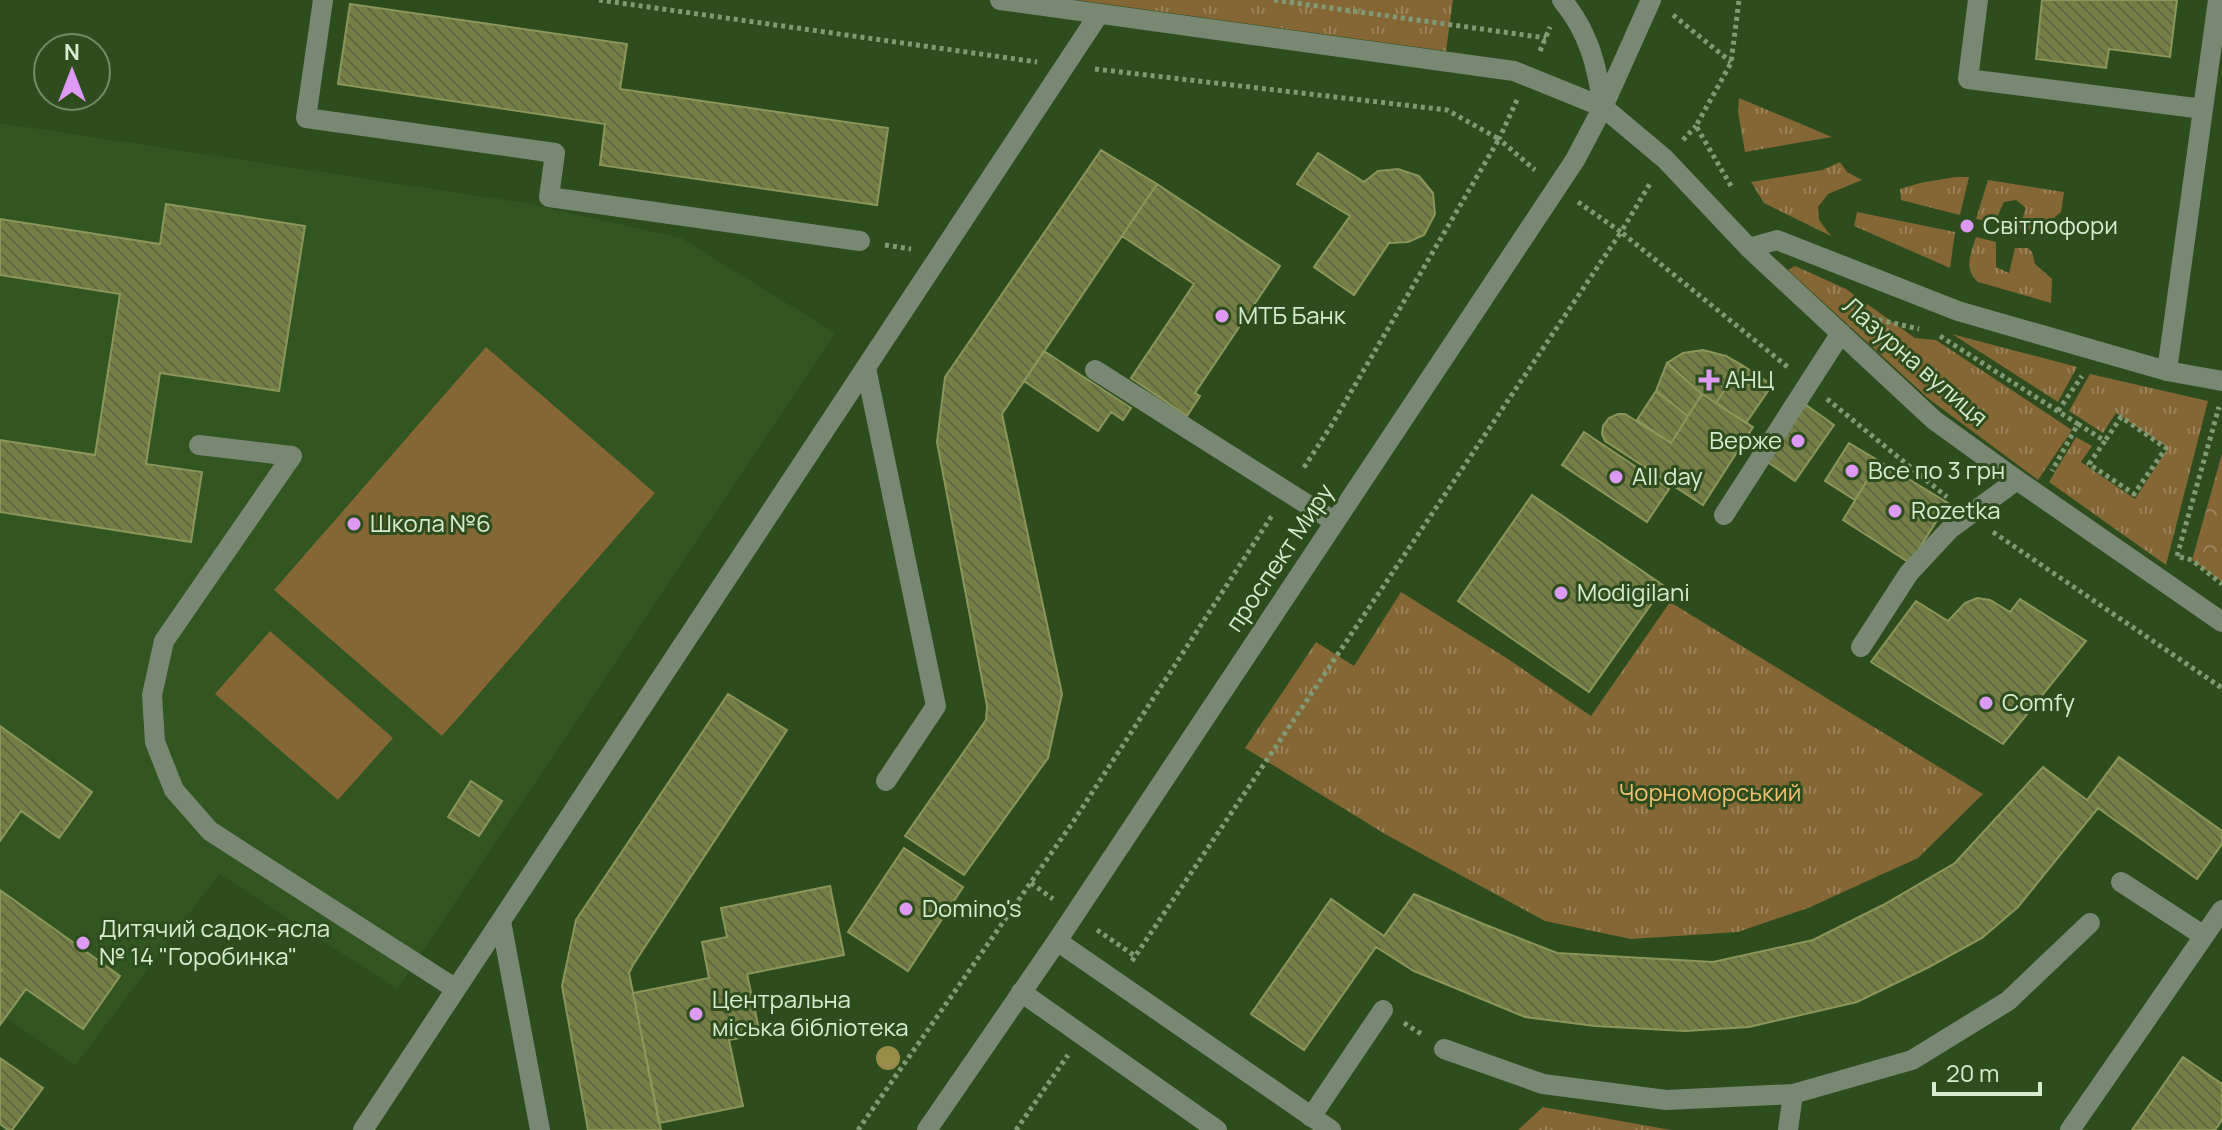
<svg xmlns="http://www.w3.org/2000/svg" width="2222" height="1130" font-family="Manrope,sans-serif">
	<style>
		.built { fill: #315621 }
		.grass { fill: url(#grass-tufts) }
		.forest { fill: url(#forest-crowns) }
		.garden { fill: #856635 }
		.building { fill: url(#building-back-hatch); stroke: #8b965b; stroke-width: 2 }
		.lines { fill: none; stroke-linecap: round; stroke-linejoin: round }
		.path { stroke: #809a75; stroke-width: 5; stroke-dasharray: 4 4; stroke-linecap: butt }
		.minor { stroke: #788872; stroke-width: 20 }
		.tree { fill: #998c4b }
		.poi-dot { fill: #dd99f4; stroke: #2d4d1f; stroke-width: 3 }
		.labels { text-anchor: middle; stroke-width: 6; stroke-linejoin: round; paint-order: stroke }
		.poi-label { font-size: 24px; fill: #d7ebd0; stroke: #2d4d1f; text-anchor: start }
		.street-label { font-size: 24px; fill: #d7ebd0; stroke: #2d4d1f }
		.park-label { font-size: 24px; fill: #f2bf6f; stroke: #2d4d1f }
	</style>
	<defs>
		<pattern id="grass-tufts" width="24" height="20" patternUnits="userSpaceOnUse" patternTransform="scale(2)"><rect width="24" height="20" fill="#856635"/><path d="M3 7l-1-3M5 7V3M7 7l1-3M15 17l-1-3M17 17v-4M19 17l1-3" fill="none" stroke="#9b835b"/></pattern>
		<pattern id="forest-crowns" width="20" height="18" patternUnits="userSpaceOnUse" patternTransform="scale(2)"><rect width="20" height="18" fill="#856635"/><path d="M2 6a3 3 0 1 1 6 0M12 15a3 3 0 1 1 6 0" fill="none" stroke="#9b835b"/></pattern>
		<pattern id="building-back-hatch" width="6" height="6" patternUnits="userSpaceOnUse" patternTransform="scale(2)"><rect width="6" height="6" fill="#757f45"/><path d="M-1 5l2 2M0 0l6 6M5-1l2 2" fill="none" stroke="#606842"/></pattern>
	</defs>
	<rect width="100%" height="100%" fill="#2d4d1f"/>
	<path class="built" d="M 0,123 L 525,203 L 681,238 L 835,333 L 397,989 L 219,874 L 75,1066 L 0,1013 Z"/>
	<path class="grass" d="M 1077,0 L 1453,0 L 1446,51 Z
		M 1739,98 L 1832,137 L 1745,152 L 1738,112 Z
		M 1840,162 L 1847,172 L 1862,180 L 1828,194 L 1818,207 L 1819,220 L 1831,236 L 1764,203 L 1751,182 L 1822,170 Z
		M 1955,177 L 1969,177 L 1960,215 L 1901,200 L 1900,189 L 1920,183 Z
		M 1988,180 L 2064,192 L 2061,212 L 2038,231 L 2019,228 L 2026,208 L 2016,200 L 2004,202 L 1998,215 L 1998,223 L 1976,219 Z
		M 1857,212 L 1955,232 L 1950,268 L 1854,226 Z
		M 1976,237 L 1996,242 L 1996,267 L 2009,273 L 2015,248 L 2028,248 L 2032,252 L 2035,264 L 2052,279 L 2051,303 L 1978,282 C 1963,269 1971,253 1976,237 Z
		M 1795,266 L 1846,289 L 1915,338 L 1936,340 L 2072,430 L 2038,480 L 1929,399 L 1788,270 Z
		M 1952,334 L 2077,367 L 2058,402 Z
		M 2090,374 L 2208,401 L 2166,565 L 2049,482 L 2076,437 L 2092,446 L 2081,462 L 2135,499 L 2168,448 L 2116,413 L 2103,433 L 2069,411 Z
		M 1401,592 L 1508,659 L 1591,716 L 1670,602 L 1983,794 L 1918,858 L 1808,908 L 1738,932 L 1631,939 L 1545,921 L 1385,834 L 1245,748 L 1316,642 L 1354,666 Z
		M 1543,1107 L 1671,1130 L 1518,1130 Z"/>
	<path class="forest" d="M 2222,454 L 2222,582 L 2192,560 Z"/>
	<path class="garden" d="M 486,347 L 655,493 L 442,736 L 274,590 Z
		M 270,631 L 393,738 L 338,800 L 215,694 Z"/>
	<path class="building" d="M 2042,0 L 2177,0 L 2170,57 L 2109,49 L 2106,68 L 2036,59 Z
		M 350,4 L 627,44 L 620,89 L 888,128 L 877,205 L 600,165 L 605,124 L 338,84 Z
		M 1101,150 L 1157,184 L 1002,414 L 1062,694 L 1048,758 L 964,875 L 905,836 L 986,720 L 987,706 L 937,442 L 945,377 Z
		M 1318,153 L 1364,182 L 1378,171 L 1398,169 L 1419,176 L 1433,193 L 1435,214 L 1424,235 L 1408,242 L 1389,243 L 1354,295 L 1314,267 L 1350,216 L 1297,184 Z
		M 1157,184 L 1280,266 L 1195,393 L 1200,396 L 1187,416 L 1131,378 L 1194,284 L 1122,236 Z
		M 166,204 L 305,226 L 279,391 L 160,373 L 146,464 L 202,472 L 191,542 L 0,512 L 0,440 L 95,455 L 120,294 L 0,275 L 0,219 L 160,244 Z
		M 1703,350 L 1726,356 L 1742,365 L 1716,403 L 1702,394 L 1667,363 L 1683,353 Z
		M 1044,351 L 1131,408 L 1123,420 L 1111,412 L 1098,431 L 1024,381 Z
		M 1667,363 L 1702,394 L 1688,416 L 1656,391 Z
		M 1742,365 L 1772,385 L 1746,423 L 1716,403 Z
		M 1656,391 L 1688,416 L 1671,443 L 1637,420 Z
		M 1702,394 L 1753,427 L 1703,505 L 1605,441 L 1602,434 L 1603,426 L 1609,418 L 1618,414 L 1625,414 L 1671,443 Z
		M 1802,402 L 1834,425 L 1795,481 L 1762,458 Z
		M 1584,432 L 1669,489 L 1647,522 L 1562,465 Z
		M 1849,443 L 1879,461 L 1855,500 L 1825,481 Z
		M 1879,461 L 1948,503 L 1910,563 L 1843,520 Z
		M 1532,495 L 1664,586 L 1589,692 L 1458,601 Z
		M 1977,598 L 1990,600 L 2010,612 L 2020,599 L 2086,641 L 2003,744 L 1871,662 L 1916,601 L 1948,621 L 1965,603 Z
		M 728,694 L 787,730 L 633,965 L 629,973 L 661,1130 L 588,1130 L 562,986 L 576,920 Z
		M 0,726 L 92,792 L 59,838 L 21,811 L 0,841 Z
		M 2119,757 L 2222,831 L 2222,844 L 2197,879 L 2098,808 L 2018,907 L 1982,938 L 1929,967 L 1857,1002 L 1749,1027 L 1685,1031 L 1595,1026 L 1525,1017 L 1414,971 L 1376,947 L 1304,1050 L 1251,1014 L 1331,899 L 1384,936 L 1414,894 L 1481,923 L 1557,953 L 1713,962 L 1813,940 L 1883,905 L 1955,863 L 2043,767 L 2087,800 Z
		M 471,781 L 502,801 L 479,836 L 448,817 Z
		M 904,848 L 963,887 L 908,971 L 848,932 Z
		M 830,886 L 844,955 L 747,974 L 760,1034 L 729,1040 L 743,1106 L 659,1123 L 633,993 L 709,978 L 702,942 L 727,937 L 721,908 Z
		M 0,890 L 120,976 L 83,1029 L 26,989 L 0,1025 L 0,972 L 2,970 L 0,969 Z
		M 2183,1057 L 2222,1084 L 2222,1120 L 2215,1130 L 2132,1130 Z
		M 0,1058 L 43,1088 L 12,1130 L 8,1130 L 0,1124 Z"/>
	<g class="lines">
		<path class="path" d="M 599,0 L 1037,62
			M 1274,0 L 1546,38
			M 1673,15 L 1731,62
			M 1540,51 L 1550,27
			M 1095,69 L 1447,110 L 1499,139 L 1331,426 L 1303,469
			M 1517,100 L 1499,139 L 1535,170
			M 1683,140 L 1696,126
			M 1731,186 L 1696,126 L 1731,63 L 1739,0
			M 1578,202 L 1621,232 L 1651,182
			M 885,245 L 911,249
			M 1863,316 L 1919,329
			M 1940,336 L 2078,424 L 2052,471
			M 1827,399 L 1947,497
			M 2058,411 L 2082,376
			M 2078,424 L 2105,441 L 2089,464 L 2134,494 L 2166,448 L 2121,417 L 2105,441
			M 1993,532 L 2222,688
			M 2177,556 L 2219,407
			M 2180,557 L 2192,560 L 2222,584
			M 1031,883 L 1053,899
			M 1097,930 L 1135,956
			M 1132,961 L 1621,232 L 1789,368
			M 1404,1023 L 1423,1035
			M 858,1130 L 1073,822 L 1273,514
			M 1016,1130 L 1068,1055"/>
		<path class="minor" d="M 323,0 L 306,118 L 555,153 L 549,197 L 860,241
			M 1000,0 L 1514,71 L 1603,107 L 1665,159 L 1749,248 L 1934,420 L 2017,480 L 2222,622
			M 1562,0 C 1589,32 1597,66 1603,107
			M 1978,0 L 1968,79 L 2203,109
			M 1749,248 L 1777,240 L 1958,311 L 2167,371 L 2222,381
			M 866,368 L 936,706 L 886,781
			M 1095,370 L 1335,522
			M 2167,371 L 2218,0
			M 199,445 L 292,456 L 164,641 L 152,695 L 155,742 L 174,790 L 210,831 L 456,989
			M 1724,515 L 1841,333
			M 1861,647 L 1909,573 L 1950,529 L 2017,480
			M 2121,882 L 2204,936
			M 501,921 L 540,1130
			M 1057,941 L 1331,1130
			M 1021,992 L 1217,1130
			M 1444,1049 L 1543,1084 L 1666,1100 L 1793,1094 L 1912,1060 L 2008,1001 L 2090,923
			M 1311,1117 L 1383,1010
			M 363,1130 L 1099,14
			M 927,1130 L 1057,941 L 1575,160 L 1603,107 L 1651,0
			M 1788,1130 L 1793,1094
			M 2070,1130 L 2222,910"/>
	</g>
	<circle class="tree" cx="888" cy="1058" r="12"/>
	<g class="poi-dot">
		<circle cx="1967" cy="226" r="8"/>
		<circle cx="1222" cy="316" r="8"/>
		<path d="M1705 368h8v8h8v8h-8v8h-8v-8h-8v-8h8z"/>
		<circle cx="1798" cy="441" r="8"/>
		<circle cx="1852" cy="471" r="8"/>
		<circle cx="1616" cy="477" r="8"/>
		<circle cx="1895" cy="511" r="8"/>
		<circle cx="354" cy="524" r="8"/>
		<circle cx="1561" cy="593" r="8"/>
		<circle cx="1986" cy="703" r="8"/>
		<circle cx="906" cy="909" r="8"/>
		<circle cx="83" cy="943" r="8"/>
		<circle cx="696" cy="1014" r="8"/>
	</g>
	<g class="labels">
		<g class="poi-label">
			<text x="1983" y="234">Світлофори</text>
			<text x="1238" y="324">МТБ Банк</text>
			<text x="1725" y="388">АНЦ</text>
			<text x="1782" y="449" text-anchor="end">Верже</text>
			<text x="1868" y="479">Все по 3 грн</text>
			<text x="1632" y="485">All day</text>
			<text x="1911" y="519">Rozetka</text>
			<text x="370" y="532">Школа №6</text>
			<text x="1577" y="601">Modigilani</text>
			<text x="2002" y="711">Comfy</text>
			<text x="922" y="917">Domino's</text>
			<text x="99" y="937">Дитячий садок-ясла<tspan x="99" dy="28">№ 14 "Горобинка"</tspan></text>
			<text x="712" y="1008">Центральна<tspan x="712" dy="28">міська бібліотека</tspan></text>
		</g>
		<g class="street-label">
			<text transform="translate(1915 362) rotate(41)" y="8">Лазурна вулиця</text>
			<text transform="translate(1280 558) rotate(-56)" y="8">проспект Миру</text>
		</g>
		<g class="park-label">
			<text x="1710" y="801">Чорноморський</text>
		</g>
	</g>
	<g transform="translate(72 72)"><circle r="38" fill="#2d4d1f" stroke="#718c66" stroke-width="2"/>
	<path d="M0-6L14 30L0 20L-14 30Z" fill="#dd99f4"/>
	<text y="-12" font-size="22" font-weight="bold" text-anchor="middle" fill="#d7ebd0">N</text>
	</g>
	<path d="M1934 1082v12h106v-12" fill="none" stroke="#d7ebd0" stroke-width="4"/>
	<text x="1946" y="1082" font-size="24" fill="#d7ebd0" stroke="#2d4d1f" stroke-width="6" paint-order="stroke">20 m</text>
</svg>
